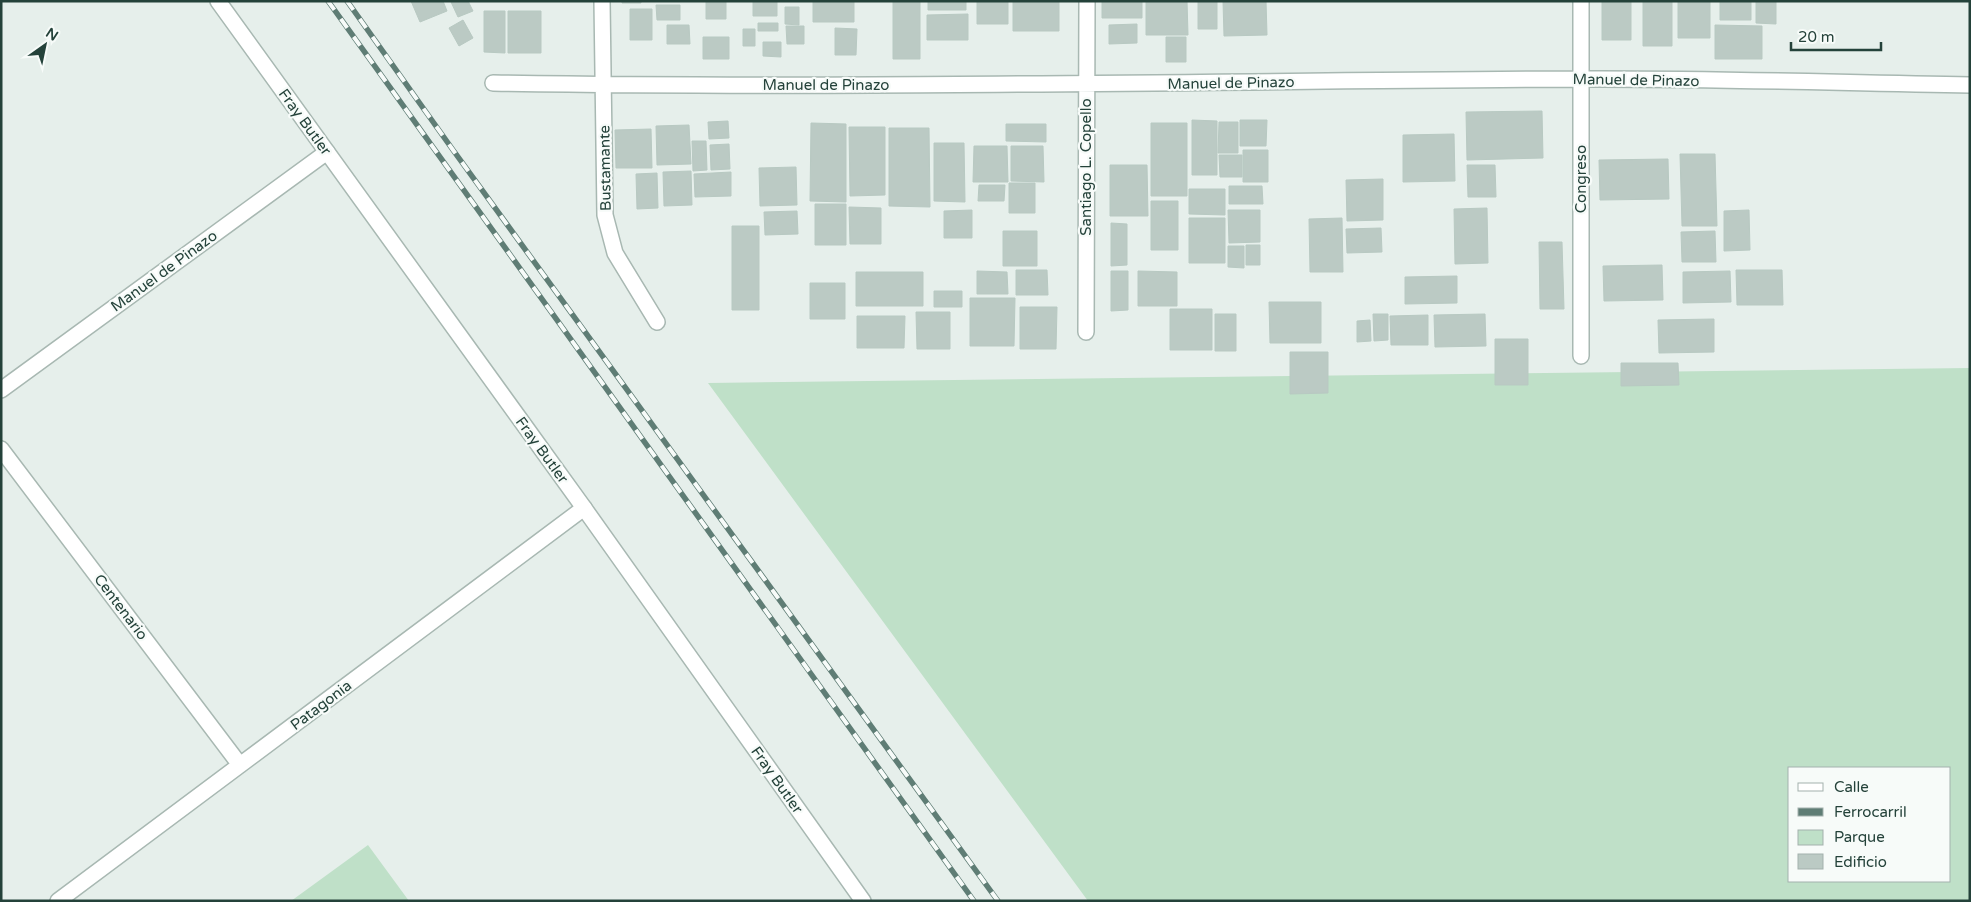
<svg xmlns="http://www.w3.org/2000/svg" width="1971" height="902" font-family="'Varela Round',sans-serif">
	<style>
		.green { fill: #bfe0c8; fill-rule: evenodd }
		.building { fill: #bbcac4; stroke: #b8c9c2 }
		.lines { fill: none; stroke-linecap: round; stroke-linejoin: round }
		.minor-casing { stroke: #a8b8b2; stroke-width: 18 }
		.tertiary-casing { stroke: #a8b8b2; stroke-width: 18 }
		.minor { stroke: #fff; stroke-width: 15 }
		.tertiary { stroke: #fff; stroke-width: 15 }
		.rail-casing { stroke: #5f7d75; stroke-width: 5.5 }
		.rail { stroke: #f7fbf9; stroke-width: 4; stroke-dasharray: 11; stroke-linecap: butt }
		.labels { text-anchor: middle; stroke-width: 4.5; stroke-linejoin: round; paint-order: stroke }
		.street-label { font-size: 15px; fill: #24423a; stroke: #f7fbf9 }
	</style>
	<rect width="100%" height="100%" fill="#e6efeb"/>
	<path class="green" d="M 1970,368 L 1970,901 L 1088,901 L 708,383 ZM 1790,768 L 1950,768 L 1950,881 L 1790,881 Z
		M 368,845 L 409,901 L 291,901 Z"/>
	<path class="building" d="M 411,1 L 443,1 L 447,11 L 420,22 Z
		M 468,1 L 473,11 L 458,17 L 451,2 Z
		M 622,1 L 641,1 L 641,3 L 622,3 Z
		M 706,1 L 726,1 L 726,19 L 706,19 Z
		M 753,1 L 777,1 L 777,16 L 753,16 Z
		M 813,1 L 854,1 L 854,22 L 813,22 Z
		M 893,1 L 920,1 L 920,59 L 893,59 Z
		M 928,1 L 966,1 L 966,10 L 928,10 Z
		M 977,1 L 1008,1 L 1008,24 L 977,24 Z
		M 1013,1 L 1059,1 L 1059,31 L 1013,31 Z
		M 1102,1 L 1142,1 L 1142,18 L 1102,18 Z
		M 1146,1 L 1187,1 L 1188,35 L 1146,35 Z
		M 1198,1 L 1217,1 L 1217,29 L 1198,29 Z
		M 1223,1 L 1266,1 L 1267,35 L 1224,36 Z
		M 1602,1 L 1631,1 L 1631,40 L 1602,40 Z
		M 1643,1 L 1672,1 L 1672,46 L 1643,46 Z
		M 1678,1 L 1710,1 L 1710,38 L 1678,38 Z
		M 1720,1 L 1751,1 L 1751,20 L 1720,20 Z
		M 1756,1 L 1776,1 L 1776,24 L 1756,23 Z
		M 656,5 L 680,5 L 680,20 L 657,20 Z
		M 785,7 L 799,7 L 799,25 L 785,24 Z
		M 630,9 L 652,9 L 652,40 L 630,40 Z
		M 484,11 L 505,11 L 505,53 L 484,52 Z
		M 508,11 L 541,11 L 541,53 L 508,53 Z
		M 968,14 L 968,40 L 927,40 L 927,15 Z
		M 463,20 L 473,38 L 459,46 L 449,28 Z
		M 758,23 L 778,23 L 778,31 L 758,31 Z
		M 1137,24 L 1137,43 L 1109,44 L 1109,25 Z
		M 667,25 L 689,25 L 690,44 L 667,44 Z
		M 1715,25 L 1762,26 L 1762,59 L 1715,59 Z
		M 786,26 L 804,26 L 804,44 L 787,44 Z
		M 835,28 L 857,29 L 856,55 L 835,55 Z
		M 743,29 L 755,29 L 755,46 L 743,46 Z
		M 703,37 L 729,37 L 729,59 L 703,59 Z
		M 1166,37 L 1186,37 L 1186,62 L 1166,62 Z
		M 763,42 L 781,42 L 781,57 L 763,56 Z
		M 1542,111 L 1543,158 L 1467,160 L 1466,112 Z
		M 1192,120 L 1217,121 L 1217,175 L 1192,175 Z
		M 1240,120 L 1267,120 L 1266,146 L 1240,146 Z
		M 728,121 L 729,138 L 709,139 L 708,122 Z
		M 1219,122 L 1238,122 L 1238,153 L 1218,153 Z
		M 811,123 L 846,124 L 846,202 L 810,201 Z
		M 1151,123 L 1187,123 L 1187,196 L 1151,196 Z
		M 1006,124 L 1046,124 L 1046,142 L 1006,141 Z
		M 689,125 L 691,164 L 657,165 L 656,126 Z
		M 849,127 L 885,127 L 885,195 L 850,196 Z
		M 889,128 L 929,128 L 930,207 L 889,206 Z
		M 651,129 L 652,168 L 616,168 L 615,130 Z
		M 1454,134 L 1455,181 L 1403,182 L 1403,135 Z
		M 692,141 L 706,141 L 707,170 L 693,171 Z
		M 934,143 L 964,143 L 965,202 L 934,201 Z
		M 729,144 L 730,169 L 711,170 L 710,145 Z
		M 974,146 L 1007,146 L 1008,182 L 973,182 Z
		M 1011,146 L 1043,146 L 1044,182 L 1011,181 Z
		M 1243,150 L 1268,150 L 1268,182 L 1243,182 Z
		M 1680,154 L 1715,154 L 1717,226 L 1682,226 Z
		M 1219,155 L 1242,155 L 1242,177 L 1220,177 Z
		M 1668,159 L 1669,199 L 1600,200 L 1599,160 Z
		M 1110,165 L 1147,165 L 1148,216 L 1110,216 Z
		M 1467,165 L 1495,165 L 1496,197 L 1468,197 Z
		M 796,167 L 797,205 L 760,206 L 759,168 Z
		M 691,171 L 692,205 L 664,206 L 663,172 Z
		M 731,172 L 731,196 L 695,197 L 694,174 Z
		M 657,173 L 658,208 L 637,209 L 636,174 Z
		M 1383,179 L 1383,220 L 1347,221 L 1346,180 Z
		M 1009,183 L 1035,183 L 1035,213 L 1009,213 Z
		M 979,185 L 1005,185 L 1004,201 L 978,201 Z
		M 1229,186 L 1262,186 L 1263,204 L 1229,204 Z
		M 1189,189 L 1225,189 L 1225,215 L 1189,214 Z
		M 1151,201 L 1178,201 L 1178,250 L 1151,250 Z
		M 815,204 L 846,204 L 846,245 L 815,245 Z
		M 849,207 L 881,208 L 881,244 L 850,244 Z
		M 1487,208 L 1488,263 L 1455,264 L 1454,209 Z
		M 972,210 L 972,238 L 944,238 L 944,211 Z
		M 1228,210 L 1260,210 L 1260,242 L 1229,243 Z
		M 1749,210 L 1750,250 L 1724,251 L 1724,211 Z
		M 797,211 L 798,234 L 765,235 L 764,212 Z
		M 1189,218 L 1225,218 L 1225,263 L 1189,263 Z
		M 1342,218 L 1343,272 L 1310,272 L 1309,219 Z
		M 1111,223 L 1127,224 L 1127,265 L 1111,266 Z
		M 732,226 L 759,226 L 759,310 L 732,310 Z
		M 1381,228 L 1382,252 L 1347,253 L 1346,229 Z
		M 1003,231 L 1037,231 L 1037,266 L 1003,266 Z
		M 1715,231 L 1716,262 L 1682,262 L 1681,232 Z
		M 1539,242 L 1562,242 L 1564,309 L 1540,309 Z
		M 1246,245 L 1260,245 L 1260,265 L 1246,265 Z
		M 1228,246 L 1244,246 L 1244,268 L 1228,267 Z
		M 1662,265 L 1663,300 L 1604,301 L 1603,266 Z
		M 1016,270 L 1047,270 L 1048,295 L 1016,295 Z
		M 1736,270 L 1782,270 L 1783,305 L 1737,305 Z
		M 977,271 L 1007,272 L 1008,294 L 977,294 Z
		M 1111,271 L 1128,271 L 1128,310 L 1111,311 Z
		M 1138,271 L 1177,272 L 1177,306 L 1138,306 Z
		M 1730,271 L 1731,302 L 1683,303 L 1683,272 Z
		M 856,272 L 923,272 L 923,306 L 856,306 Z
		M 1457,276 L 1457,303 L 1405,304 L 1405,277 Z
		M 810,283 L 845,283 L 845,319 L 810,319 Z
		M 934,291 L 962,291 L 962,307 L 934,307 Z
		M 970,298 L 1015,298 L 1014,346 L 970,346 Z
		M 1269,302 L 1321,302 L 1321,343 L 1270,343 Z
		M 1020,307 L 1057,307 L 1056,349 L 1020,349 Z
		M 1170,309 L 1212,309 L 1212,350 L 1170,350 Z
		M 916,312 L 950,312 L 950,349 L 917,349 Z
		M 1215,314 L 1236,314 L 1236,351 L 1215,351 Z
		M 1373,314 L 1388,314 L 1388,340 L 1374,341 Z
		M 1485,314 L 1486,346 L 1435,347 L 1434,315 Z
		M 1428,315 L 1428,345 L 1391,345 L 1390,316 Z
		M 857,316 L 905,316 L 904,348 L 857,348 Z
		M 1714,319 L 1714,352 L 1659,353 L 1658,320 Z
		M 1370,320 L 1371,341 L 1357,342 L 1357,321 Z
		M 1495,339 L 1528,339 L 1528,385 L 1495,385 Z
		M 1290,352 L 1328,352 L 1328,393 L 1290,394 Z
		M 1621,363 L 1678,363 L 1679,385 L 1621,386 Z"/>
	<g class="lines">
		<g class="minor-casing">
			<path id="minor" d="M 602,1 L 605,215 L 615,253 L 657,322
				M 493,83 C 854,89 1215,81 1576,79 C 1707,78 1839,83 1970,85
				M 1086,332 L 1087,1
				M 1581,356 L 1581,1
				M 1,390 L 327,152
				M 1,449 L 240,765
				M 58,901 L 584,508"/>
		</g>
		<g class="tertiary-casing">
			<path id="tertiary" d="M 218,1 L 584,508 L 863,901"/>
		</g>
		<use href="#minor" class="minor"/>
		<use href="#tertiary" class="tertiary"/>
		<g class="rail-casing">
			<path id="rail" d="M 328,1 L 974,901
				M 347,1 L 453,150 L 998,901"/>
		</g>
		<use href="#rail" class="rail"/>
	</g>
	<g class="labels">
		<g class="street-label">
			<text transform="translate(1636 80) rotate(1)" y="5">Manuel de Pinazo</text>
			<text transform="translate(1231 83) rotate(-1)" y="5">Manuel de Pinazo</text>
			<text x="826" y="90">Manuel de Pinazo</text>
			<text transform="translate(305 122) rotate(54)" y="5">Fray Butler</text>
			<text transform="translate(1086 167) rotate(-90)" y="5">Santiago L. Copello</text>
			<text transform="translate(605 168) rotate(-91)" y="5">Bustamante</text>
			<text transform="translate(1581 179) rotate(-90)" y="5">Congreso</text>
			<text transform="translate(164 271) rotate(-36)" y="5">Manuel de Pinazo</text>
			<text transform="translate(542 450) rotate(54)" y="5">Fray Butler</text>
			<text transform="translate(121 607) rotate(53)" y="5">Centenario</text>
			<text transform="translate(321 705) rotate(-37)" y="5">Patagonia</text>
			<text transform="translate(777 780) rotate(55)" y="5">Fray Butler</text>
		</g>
	</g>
	<rect width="1971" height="902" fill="none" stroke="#24423a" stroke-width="5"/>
	<rect x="1788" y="767" width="162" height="115" fill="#f7fbf9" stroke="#a3b1ad"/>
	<rect x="1798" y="783" width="25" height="8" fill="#ffffff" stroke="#a3b1ad"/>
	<text x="1834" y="792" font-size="15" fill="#24423a">Calle</text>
	<rect x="1798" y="808" width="25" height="8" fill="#5f7d75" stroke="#a3b1ad"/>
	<text x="1834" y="817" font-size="15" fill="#24423a">Ferrocarril</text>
	<rect x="1798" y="830" width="25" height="15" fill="#bfe0c8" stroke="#a3b1ad"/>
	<text x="1834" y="842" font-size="15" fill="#24423a">Parque</text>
	<rect x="1798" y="854" width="25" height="15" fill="#bbcac4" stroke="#a3b1ad"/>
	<text x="1834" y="867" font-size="15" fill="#24423a">Edificio</text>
	<g transform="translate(45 45) rotate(33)" stroke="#f7fbf9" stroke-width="4" paint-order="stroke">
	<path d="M0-4L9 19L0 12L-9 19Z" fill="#24423a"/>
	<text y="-8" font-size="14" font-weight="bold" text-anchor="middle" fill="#24423a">N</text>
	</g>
	<path d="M1791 42v8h90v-8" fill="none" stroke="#24423a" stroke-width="2.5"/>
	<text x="1798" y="42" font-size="15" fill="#24423a" stroke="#f7fbf9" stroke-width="4" paint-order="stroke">20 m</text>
</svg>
